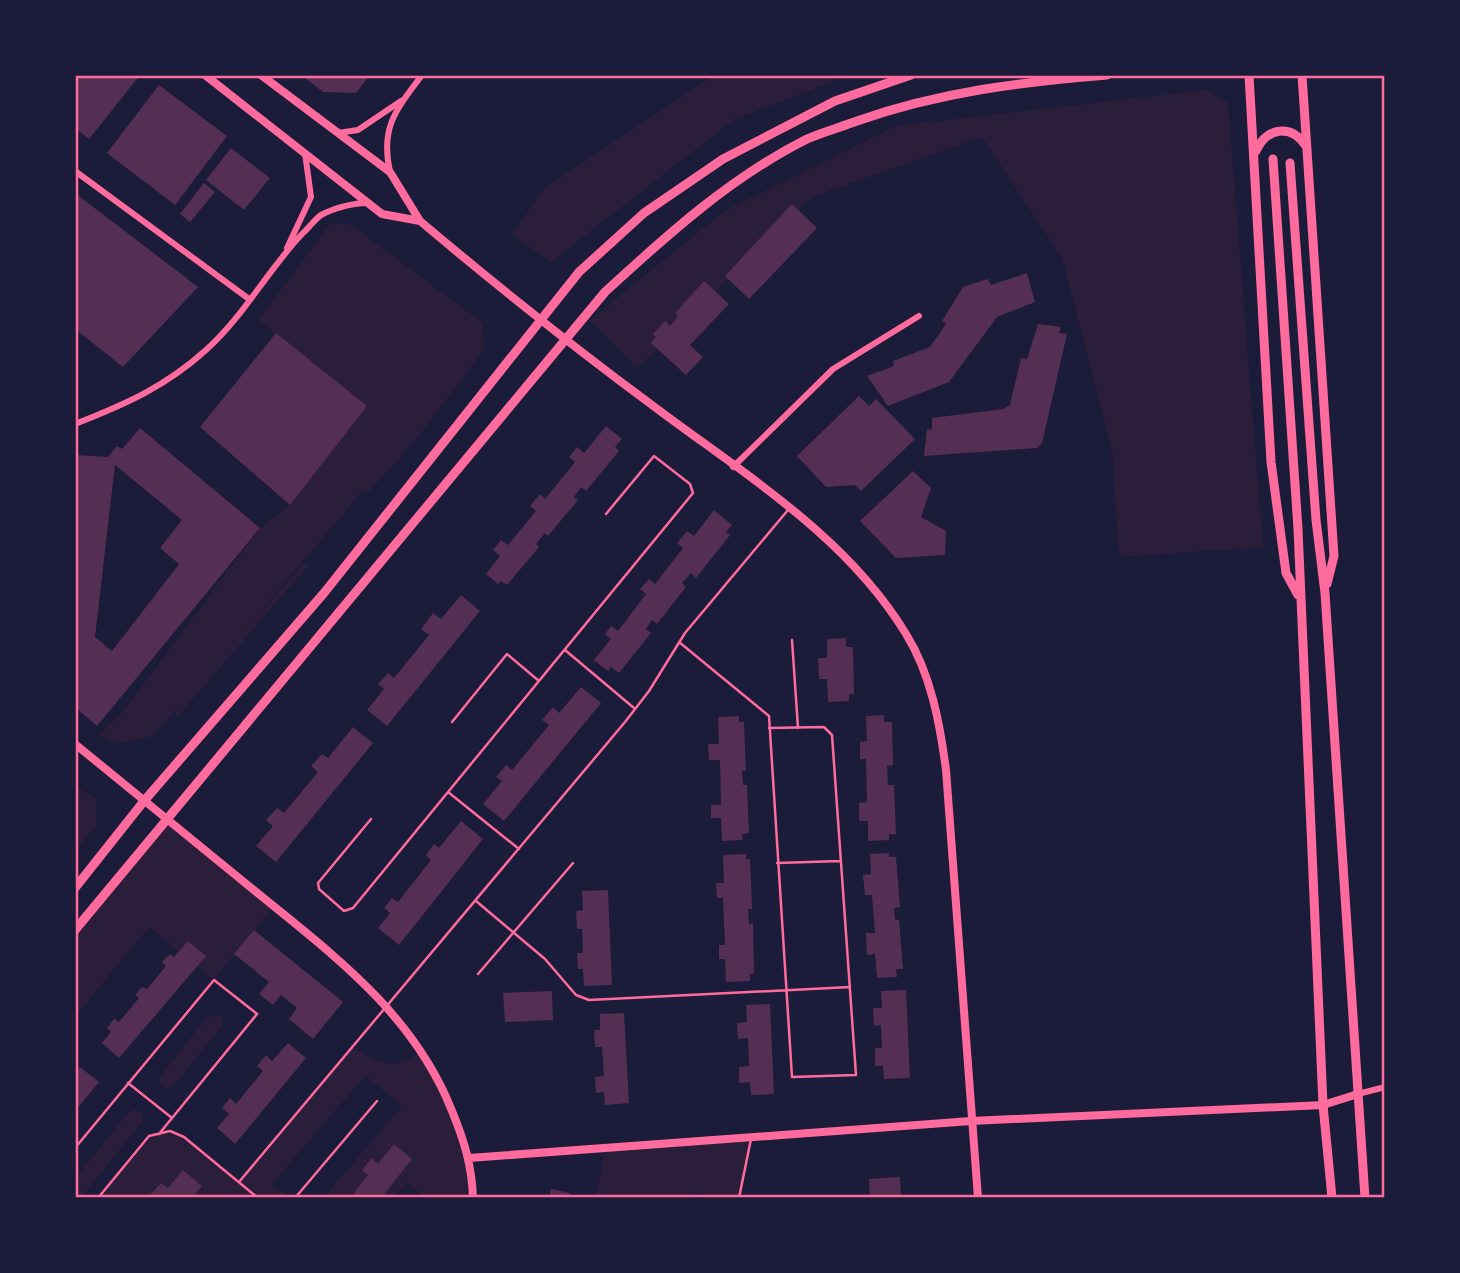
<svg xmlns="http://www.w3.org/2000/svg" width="1460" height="1273" font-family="'Noto Serif',serif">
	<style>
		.green { fill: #2a1e3b }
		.building { fill: #542f53; fill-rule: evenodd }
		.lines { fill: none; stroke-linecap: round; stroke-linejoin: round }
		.service { stroke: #ff6b9d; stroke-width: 2.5 }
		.minor { stroke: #ff6b9d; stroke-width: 6 }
		.tertiary { stroke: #ff6b9d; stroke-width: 8 }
		.secondary { stroke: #ff6b9d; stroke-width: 9 }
		.neatline { fill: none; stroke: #ff6b9d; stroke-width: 2.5 }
	</style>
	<rect width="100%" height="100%" fill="#1b1b3a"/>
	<path class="green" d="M 714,75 L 850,75 L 735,119 L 551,262 L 512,235 L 544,188 Z
		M 1206,90 L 1228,103 L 1263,547 L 1119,557 L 1112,450 L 1062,258 L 982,137 L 812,197 L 637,368 L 590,320 L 724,211 L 896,126 Z
		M 330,224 L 350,224 L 483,323 L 484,350 L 418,437 L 368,493 L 362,492 L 236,640 L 303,564 L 308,562 L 307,567 L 180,714 L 176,715 L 176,710 L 153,736 L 116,744 L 100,735 L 124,710 L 260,528 L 290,505 L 366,406 L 258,320 Z
		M 75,786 L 96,798 L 96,826 L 75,852 Z
		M 166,820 L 273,907 L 214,980 L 149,927 L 75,1017 L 75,931 Z
		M 217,1014 L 224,1019 L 222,1027 L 174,1085 L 166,1089 L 158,1083 L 161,1075 L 206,1018 Z
		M 353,1047 C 383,1067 391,1071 422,1051 L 456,1120 L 473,1198 L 426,1198 L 407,1182 L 393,1198 L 323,1198 L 402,1106 L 365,1076 L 272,1184 L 289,1198 L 192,1198 L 202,1186 L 183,1171 L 168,1188 L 160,1183 L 151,1194 L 154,1198 L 98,1198 C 165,1116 155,1114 239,1182 Z
		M 136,1109 L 142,1114 L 143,1121 L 81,1198 L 75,1198 L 75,1178 L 130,1111 Z
		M 752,1138 L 739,1198 L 693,1194 L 692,1198 L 596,1198 L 605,1148 Z"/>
	<path class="building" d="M 75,75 L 140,75 L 89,139 L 75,128 Z
		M 301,75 L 370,75 L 356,93 L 323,92 Z
		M 159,85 L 227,136 L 175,205 L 107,153 Z
		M 231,148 L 270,178 L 244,210 L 206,180 Z
		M 204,183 L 215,192 L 190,222 L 180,214 Z
		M 75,193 L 198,287 L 123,367 L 75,329 Z
		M 792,204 L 817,228 L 749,299 L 725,276 Z
		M 1027,273 L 1035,302 L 997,317 L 949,382 L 888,406 L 867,376 L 894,366 L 893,361 L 930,347 L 946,324 L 942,321 L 963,287 L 988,279 L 991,285 Z
		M 704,281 L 729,304 L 690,345 L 703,357 L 686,375 L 651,343 L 656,337 L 653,334 L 665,321 L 670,326 L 678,316 L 675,313 Z
		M 1038,324 L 1061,327 L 1059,333 L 1067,334 L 1042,443 L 1037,448 L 924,456 L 927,429 L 932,430 L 932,418 L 1003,409 L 1010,405 L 1021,358 L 1027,359 Z
		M 276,333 L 367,406 L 290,505 L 200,427 Z
		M 859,396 L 869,406 L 876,399 L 915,439 L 861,491 L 855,485 L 826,487 L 797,456 Z
		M 606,426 L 622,439 L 615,447 L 619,451 L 586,491 L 581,487 L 574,497 L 578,500 L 548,536 L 545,533 L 536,544 L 539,547 L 507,585 L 501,581 L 498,584 L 486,574 L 500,556 L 493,550 L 501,540 L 508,545 L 536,511 L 530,506 L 540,494 L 545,499 L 575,462 L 569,457 L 577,447 L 584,453 Z
		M 140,428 L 260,528 L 97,726 L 75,707 L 75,455 L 108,457 L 117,446 L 122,449 ZM 115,465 L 182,520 L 160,548 L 179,564 L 112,651 L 95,637 Z
		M 913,471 L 931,488 L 921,517 L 946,531 L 945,555 L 896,558 L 860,521 Z
		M 714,510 L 732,525 L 726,532 L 730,535 L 696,578 L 691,573 L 682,583 L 686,587 L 657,624 L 652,620 L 646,629 L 651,633 L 619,673 L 611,667 L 608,671 L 594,660 L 611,639 L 605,634 L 611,626 L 618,631 L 646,594 L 640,589 L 649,579 L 655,584 L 683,548 L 677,543 L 687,531 L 694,536 Z
		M 461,595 L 480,611 L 387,726 L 367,710 L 384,689 L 378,684 L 388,673 L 394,678 L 429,635 L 421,629 L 433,613 L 441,619 Z
		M 846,638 L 846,647 L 853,647 L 854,694 L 849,694 L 849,701 L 828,702 L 827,679 L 819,679 L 818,658 L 827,658 L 827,639 Z
		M 581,687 L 601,703 L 504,821 L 483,804 L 502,781 L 496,777 L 506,765 L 512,770 L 549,725 L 542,720 L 553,707 L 559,713 Z
		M 884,715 L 884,722 L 892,722 L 893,765 L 887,766 L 888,785 L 894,785 L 896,834 L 889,834 L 889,840 L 868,841 L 868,821 L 859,821 L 859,803 L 867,802 L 866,759 L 860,759 L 860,742 L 867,741 L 866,716 Z
		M 739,716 L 739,722 L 744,722 L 746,771 L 742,771 L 743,785 L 747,785 L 749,833 L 742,834 L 743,840 L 722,841 L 721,818 L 711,818 L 711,805 L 721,805 L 720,760 L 709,760 L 708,744 L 719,744 L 718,717 Z
		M 353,727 L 373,743 L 276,862 L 256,846 L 273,826 L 266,820 L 277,808 L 284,813 L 318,772 L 311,766 L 322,754 L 328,758 Z
		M 461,821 L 483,839 L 399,945 L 378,928 L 390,913 L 384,908 L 392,898 L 398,902 L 431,860 L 426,855 L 434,844 L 439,848 Z
		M 889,853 L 889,857 L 896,857 L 900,907 L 894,908 L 895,920 L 899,920 L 903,969 L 896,969 L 897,977 L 877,978 L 875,954 L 867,955 L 866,933 L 875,933 L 872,895 L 865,895 L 863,875 L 871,874 L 870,854 Z
		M 746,854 L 746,859 L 750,859 L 752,909 L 748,909 L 749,924 L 753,923 L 754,974 L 750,974 L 750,981 L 726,982 L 725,959 L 719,959 L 719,945 L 725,945 L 723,898 L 717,898 L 716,883 L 724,883 L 723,855 Z
		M 608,890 L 612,985 L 584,986 L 583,969 L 578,969 L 577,953 L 583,953 L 582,929 L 577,929 L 576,911 L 583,910 L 582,891 Z
		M 254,930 L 343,1002 L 313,1039 L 289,1019 L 297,1008 L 281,995 L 273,1005 L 259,994 L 269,982 L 234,954 Z
		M 188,941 L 206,956 L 119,1058 L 102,1043 L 111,1032 L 107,1028 L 114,1019 L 119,1022 L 139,998 L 135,995 L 142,987 L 147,989 L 166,966 L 162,962 L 170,954 L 174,957 Z
		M 906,990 L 910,1078 L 884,1079 L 883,1066 L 875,1066 L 875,1048 L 882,1048 L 881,1025 L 874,1026 L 873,1008 L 882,1008 L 881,991 Z
		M 552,991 L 553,1020 L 505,1022 L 503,993 Z
		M 770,1004 L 774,1094 L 751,1095 L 750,1082 L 739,1083 L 739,1067 L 749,1066 L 748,1038 L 738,1039 L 737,1023 L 747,1022 L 746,1005 Z
		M 624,1013 L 629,1103 L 605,1105 L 604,1092 L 596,1093 L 595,1077 L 604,1076 L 602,1047 L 595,1047 L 594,1030 L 600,1030 L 600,1014 Z
		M 288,1043 L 306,1058 L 235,1144 L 217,1128 L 229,1114 L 222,1108 L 230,1098 L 236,1104 L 263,1071 L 257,1066 L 266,1055 L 272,1061 Z
		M 80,1067 L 99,1082 L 75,1111 L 75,1073 Z
		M 394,1144 L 412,1159 L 381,1198 L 350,1198 L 368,1175 L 362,1170 L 372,1158 L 378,1164 Z
		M 183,1170 L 202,1186 L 192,1198 L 154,1198 L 150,1195 L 161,1183 L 168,1188 Z
		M 900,1177 L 901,1198 L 870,1198 L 869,1179 Z
		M 551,1189 L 570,1193 L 569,1198 L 549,1198 Z"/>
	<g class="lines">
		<path class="service" d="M 792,640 L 798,728
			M 679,642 L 769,716 L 792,1077 L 856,1075 L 832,735 L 824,727 L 769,728
			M 565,650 L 634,708
			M 452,722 L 507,654 L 539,681
			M 448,792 L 519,849
			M 371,819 L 318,883 L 319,889 L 344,911 L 353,908 L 693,493 L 690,484 L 654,456 L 606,514
			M 777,863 L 840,861
			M 476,901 L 545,959 L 576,995 L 589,1000 L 850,987
			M 478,974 L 573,863
			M 128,1083 L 172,1118
			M 75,1148 L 214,980 L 257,1014 L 159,1134
			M 239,1182 L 625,722 L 649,691 L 685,633 L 788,510
			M 98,1198 L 149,1136 L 170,1131 L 184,1137 L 258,1198
			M 295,1198 L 377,1101
			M 739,1198 L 751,1139"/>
		<path class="minor" d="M 338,133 L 358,130 L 401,101
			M 75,171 L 249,299
			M 390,172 C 380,127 396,110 422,75
			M 287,248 L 311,197 L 305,153
			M 75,424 C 126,404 165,387 206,350 C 243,317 268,270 302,234 C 308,229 314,220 321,215 C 334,208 353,203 368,203
			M 733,467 L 833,369 L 919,316
			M 1358,1094 L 1385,1087"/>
		<path class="tertiary" d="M 205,75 L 382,214 L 420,221 L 390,172 L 261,75
			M 420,221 C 496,285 572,346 652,405 C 742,473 846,535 906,634 C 931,674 940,724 946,770 L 978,1198
			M 75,744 C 132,790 187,836 244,882 C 325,949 412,1009 452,1111 C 464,1140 472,1166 473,1198
			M 469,1158 L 971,1121 L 1323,1105 L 1358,1094"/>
		<path class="secondary" d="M 1249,75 L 1271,462 L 1286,573 L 1298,595
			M 1302,75 L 1334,556 L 1327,584
			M 1256,151 C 1267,127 1291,124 1306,146
			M 1273,159 L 1298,529 L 1323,1105 L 1332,1198
			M 1290,163 L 1316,520 L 1325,593 L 1365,1198
			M 75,888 L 144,801 L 324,593 L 579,272 L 644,213 L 723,159 L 835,101 L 911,75
			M 75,930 L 605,292 C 667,235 731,177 807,139 C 823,132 841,127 857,121 C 939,92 1021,82 1107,75"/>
	</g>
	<rect width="1460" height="1273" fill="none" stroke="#1b1b3a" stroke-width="154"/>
	<rect x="77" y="77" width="1306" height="1119" class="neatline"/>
</svg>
